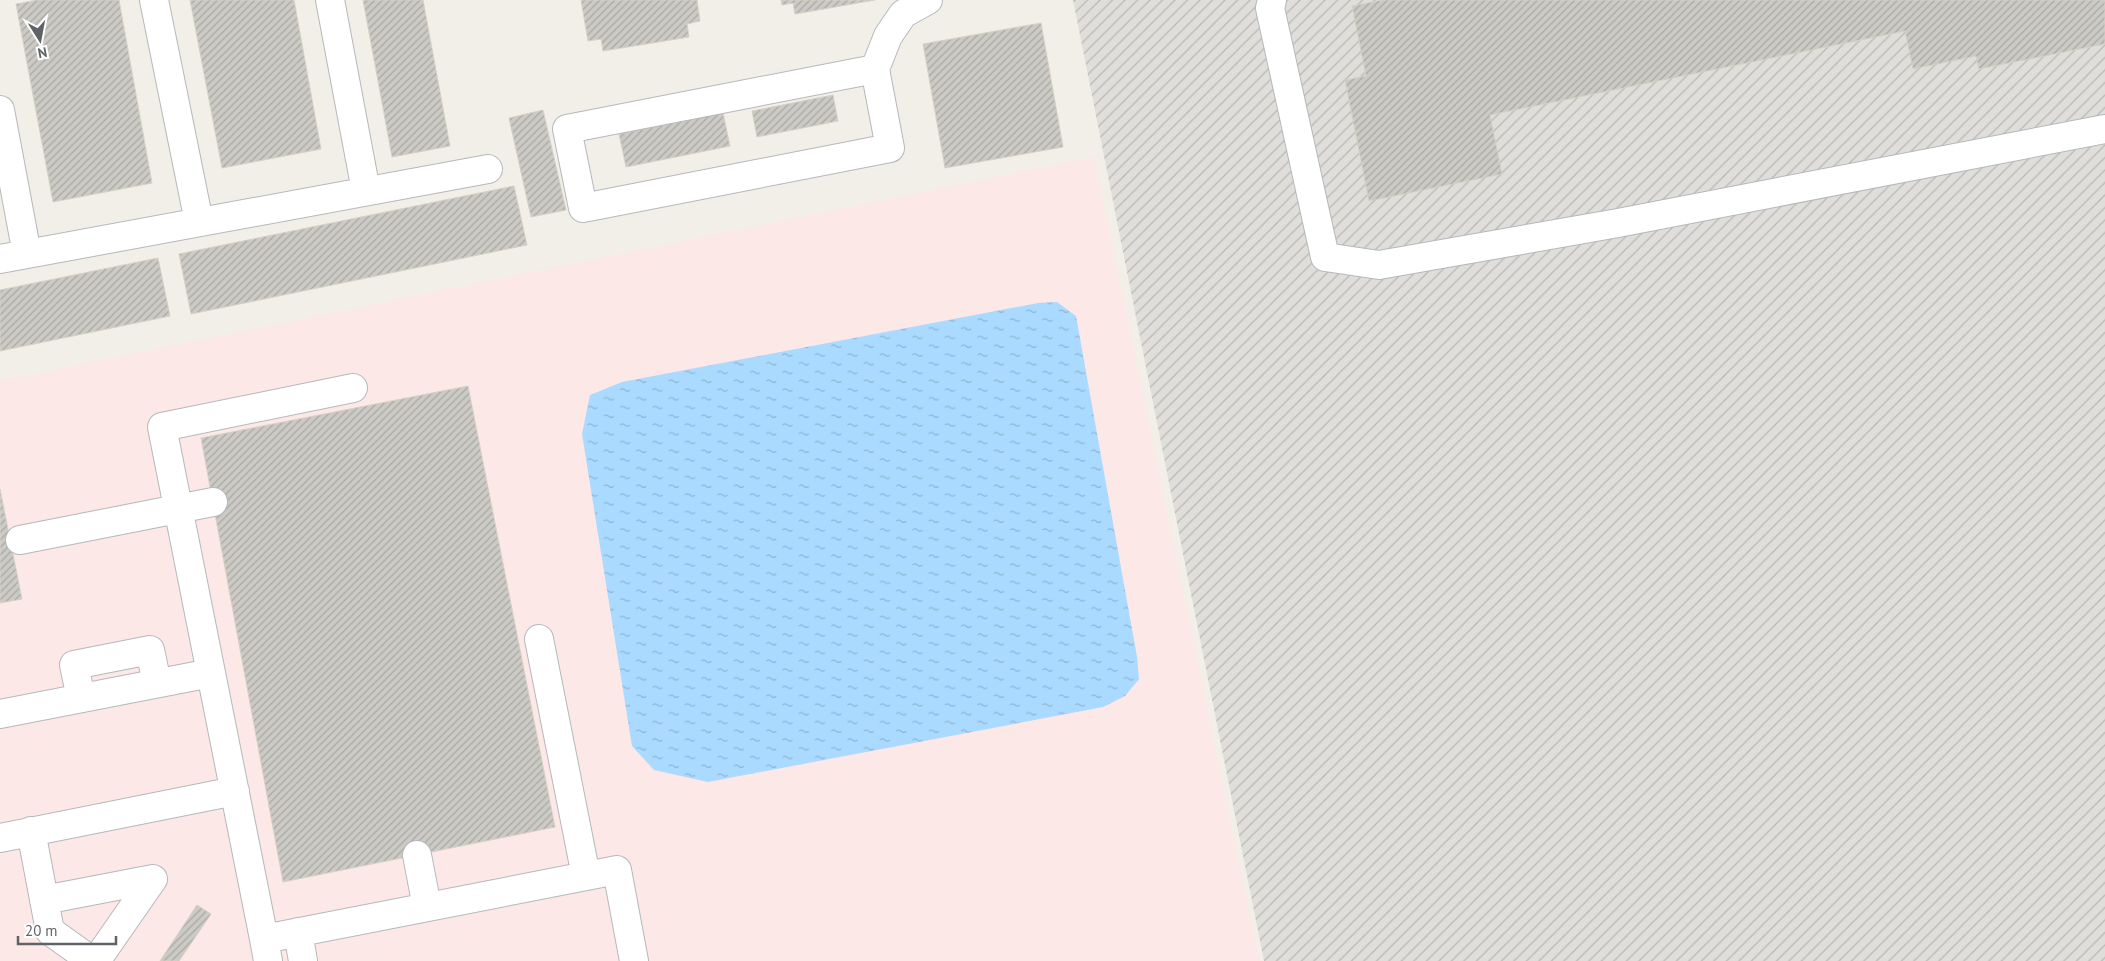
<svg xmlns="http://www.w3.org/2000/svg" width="2105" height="961" font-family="'PT Sans',sans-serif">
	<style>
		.industrial { fill: url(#industrial-furrows) }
		.medical { fill: #fce8e6 }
		.water { fill: url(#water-ripples) }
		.building { fill: url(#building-hatch); stroke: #d6d1c6 }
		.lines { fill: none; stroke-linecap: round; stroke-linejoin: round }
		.minor-casing { stroke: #b5b8bc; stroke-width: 30 }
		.minor { stroke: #fff; stroke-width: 28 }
	</style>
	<defs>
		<pattern id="industrial-furrows" width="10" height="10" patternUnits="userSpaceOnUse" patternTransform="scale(1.25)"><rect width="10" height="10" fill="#e0deda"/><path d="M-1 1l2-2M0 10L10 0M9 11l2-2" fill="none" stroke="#b9b8b5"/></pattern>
		<pattern id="water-ripples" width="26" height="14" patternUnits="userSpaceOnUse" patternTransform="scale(1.25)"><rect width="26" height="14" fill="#aadaff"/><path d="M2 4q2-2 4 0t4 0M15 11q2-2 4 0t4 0" fill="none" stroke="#8eb4d2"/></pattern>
		<pattern id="building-hatch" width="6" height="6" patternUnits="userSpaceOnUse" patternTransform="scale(1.25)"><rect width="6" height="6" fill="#cccac5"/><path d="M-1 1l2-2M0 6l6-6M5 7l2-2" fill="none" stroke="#a9a8a4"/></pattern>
	</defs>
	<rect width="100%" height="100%" fill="#f1efe8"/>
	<path class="industrial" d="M 1073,0 L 2105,0 L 2105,961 L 1264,961 Z"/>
	<path class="medical" d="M 1094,157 L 1259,961 L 0,961 L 0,381 Z"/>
	<path class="water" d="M 1057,302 L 1076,316 L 1137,657 L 1139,679 L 1125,696 L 1103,707 L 708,782 L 654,770 L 632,746 L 582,434 L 590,395 L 622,382 L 1038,303 Z"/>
	<path class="building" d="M 37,0 L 119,0 L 152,183 L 53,202 L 16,4 Z
		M 190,0 L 294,0 L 321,149 L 222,168 Z
		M 363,0 L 423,0 L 450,146 L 392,157 Z
		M 581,0 L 697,0 L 700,21 L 687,24 L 689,37 L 603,51 L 601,39 L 588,41 Z
		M 781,0 L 875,0 L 795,14 L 793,3 L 782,5 Z
		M 1382,0 L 2105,0 L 2105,44 L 1979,69 L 1976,56 L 1913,69 L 1905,31 L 1490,115 L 1502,174 L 1369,201 L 1345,80 L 1366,76 L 1352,6 Z
		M 1041,23 L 1063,147 L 945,168 L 923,44 Z
		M 833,95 L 838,121 L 757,137 L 752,111 Z
		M 543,110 L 566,210 L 531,217 L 509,118 Z
		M 723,113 L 730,146 L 626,167 L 619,134 Z
		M 514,186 L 527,245 L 191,314 L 179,254 Z
		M 158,258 L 170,316 L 0,351 L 0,290 Z
		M 468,386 L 555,827 L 283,882 L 201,438 Z
		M 0,489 L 22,599 L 0,603 Z
		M 197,905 L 211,914 L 179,961 L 160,961 Z"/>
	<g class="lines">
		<g class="minor-casing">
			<path id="minor" d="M 154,0 L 199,222
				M 330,0 L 366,191
				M 1272,0 L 1270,8 L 1325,257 L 1379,265 L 1618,223 L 2105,129
				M 875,69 L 567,129 L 583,208 L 890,148 L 875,69 L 888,36 L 903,14 L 928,0
				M 0,110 L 27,254
				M 0,259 L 488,169
				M 353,388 L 162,427 L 264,939 L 617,870 L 634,961
				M 20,540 L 213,502
				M 539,639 L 586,876
				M 81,698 L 74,665 L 150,650 L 157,683
				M 0,714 L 211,673
				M 31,831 L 50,931 L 92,961
				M 0,838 L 235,791
				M 417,855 L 427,907
				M 44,900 L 153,879 L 96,961
				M 298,932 L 303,961
				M 264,939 L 268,961"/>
		</g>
		<use href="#minor" class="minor"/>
	</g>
	<g transform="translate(40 40) rotate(169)" stroke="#ffffff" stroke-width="4" paint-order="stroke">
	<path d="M0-4L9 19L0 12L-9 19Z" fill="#5f6368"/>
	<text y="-8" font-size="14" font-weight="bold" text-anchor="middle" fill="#5f6368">N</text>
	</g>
	<path d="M18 936v8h98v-8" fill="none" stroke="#5f6368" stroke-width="2.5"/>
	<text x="25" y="936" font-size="15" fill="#5f6368" stroke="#ffffff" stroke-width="4" paint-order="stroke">20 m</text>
</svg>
